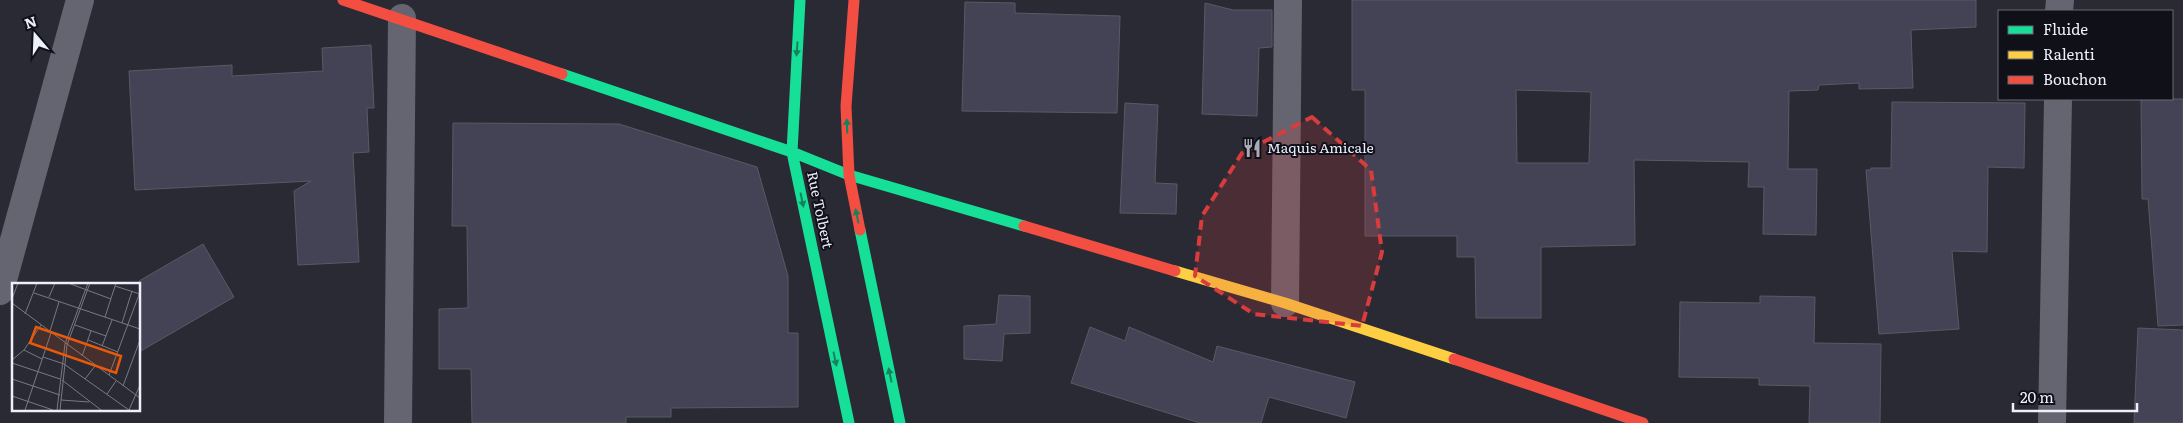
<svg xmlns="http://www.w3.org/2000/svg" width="2183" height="423" font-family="Literata,serif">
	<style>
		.building { fill: #434355; stroke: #595a63; fill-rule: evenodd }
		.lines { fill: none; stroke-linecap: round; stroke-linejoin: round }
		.street { stroke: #646570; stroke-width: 28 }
		.fast { stroke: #16e098; stroke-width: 11 }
		.slow { stroke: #ffcf43; stroke-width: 11 }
		.jam { stroke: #f24e42; stroke-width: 11 }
		.oneway { fill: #13825e }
		.marked { fill: #d83c3d; fill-opacity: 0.2; stroke: #d83c3d; stroke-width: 4; stroke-dasharray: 10 6; stroke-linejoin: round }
		.labels { text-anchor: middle; stroke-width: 4; stroke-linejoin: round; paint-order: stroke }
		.poi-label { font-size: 14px; fill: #edeffc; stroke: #0f1018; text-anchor: start }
		.street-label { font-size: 14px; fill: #edeffc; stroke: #0f1018 }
		.inset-road { fill: none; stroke: #777984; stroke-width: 1 }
		.view { fill: #e8590c; fill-opacity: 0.15; stroke: #e8590c; stroke-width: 2.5 }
		.inset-edge { fill: none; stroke: #edeffc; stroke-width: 2.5 }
	</style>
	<rect width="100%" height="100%" fill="#292a34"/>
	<path class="building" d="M 1352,0 L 1976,0 L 1976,27 L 1911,30 L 1913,88 L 1859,89 L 1859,83 L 1819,85 L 1818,90 L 1789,91 L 1788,169 L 1817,169 L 1816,235 L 1763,234 L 1764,187 L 1748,187 L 1749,162 L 1634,160 L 1635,245 L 1541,247 L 1541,318 L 1476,318 L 1475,257 L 1457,257 L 1457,236 L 1365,236 L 1365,90 L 1352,90 ZM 1516,90 L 1591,92 L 1589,163 L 1517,163 Z
		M 965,2 L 1015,3 L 1015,13 L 1120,16 L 1117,113 L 962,111 Z
		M 1205,3 L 1233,10 L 1272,10 L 1272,47 L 1259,48 L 1257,116 L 1202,114 Z
		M 371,45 L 374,108 L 367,108 L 369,152 L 353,153 L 359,262 L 298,265 L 294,191 L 311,181 L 135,190 L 129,71 L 232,65 L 232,76 L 323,71 L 322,48 Z
		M 2141,99 L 2183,99 L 2183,325 L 2158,326 L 2148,199 L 2142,199 Z
		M 1892,102 L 2025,103 L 2024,168 L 1988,167 L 1987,252 L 1952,251 L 1959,329 L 1879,334 L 1866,170 L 1871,170 L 1871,168 L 1891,168 Z
		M 1125,103 L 1158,105 L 1155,183 L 1177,184 L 1176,214 L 1120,213 Z
		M 453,123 L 619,124 L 757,167 L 788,276 L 788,333 L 798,333 L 798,407 L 671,408 L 671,417 L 626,417 L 626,423 L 472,423 L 471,369 L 439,369 L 439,309 L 468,308 L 467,226 L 452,226 Z
		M 203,244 L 234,297 L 139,352 L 139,281 Z
		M 999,295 L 1030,296 L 1030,333 L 1004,334 L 1002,361 L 964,359 L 964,326 L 996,324 Z
		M 1760,296 L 1815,297 L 1814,343 L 1881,344 L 1880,423 L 1809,423 L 1810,386 L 1759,385 L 1759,378 L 1679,377 L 1680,302 L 1760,303 Z
		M 1090,327 L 1125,341 L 1129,327 L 1213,362 L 1217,346 L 1355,382 L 1346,418 L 1269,397 L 1261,423 L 1200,423 L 1071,383 Z
		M 2138,328 L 2183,330 L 2183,423 L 2134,423 Z"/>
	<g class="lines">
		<path class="street" d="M 2059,11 L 2060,0
			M 0,291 L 80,0
			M 1285,303 L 1288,0
			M 398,423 L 402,18
			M 2052,423 L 2058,99"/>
		<path class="fast" d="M 800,0 L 792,152 L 849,423
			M 562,74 L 792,152 L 849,175 L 1024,226
			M 860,230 L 900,423"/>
		<path class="slow" d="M 1175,271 L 1285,303 L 1454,359"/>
		<path class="jam" d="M 343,0 L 562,74
			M 854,0 L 846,106 L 849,175 L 860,230
			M 1024,226 L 1175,271
			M 1454,359 L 1643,423"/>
	</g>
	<defs><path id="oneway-solid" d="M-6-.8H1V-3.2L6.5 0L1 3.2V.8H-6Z" transform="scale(1.25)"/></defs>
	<g class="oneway">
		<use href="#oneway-solid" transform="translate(797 49) rotate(94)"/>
		<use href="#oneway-solid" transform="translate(847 126) rotate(-92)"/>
		<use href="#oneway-solid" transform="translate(802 200) rotate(78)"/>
		<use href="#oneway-solid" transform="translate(857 216) rotate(-102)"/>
		<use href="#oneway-solid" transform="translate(835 359) rotate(78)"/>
		<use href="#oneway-solid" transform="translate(890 375) rotate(-102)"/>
	</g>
	<path class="marked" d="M 1312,117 L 1371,170 L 1382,252 L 1362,326 L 1254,314 L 1195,276 L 1202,216 L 1242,153 Z"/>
	<defs>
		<g id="restaurant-bare" transform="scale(1.5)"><path d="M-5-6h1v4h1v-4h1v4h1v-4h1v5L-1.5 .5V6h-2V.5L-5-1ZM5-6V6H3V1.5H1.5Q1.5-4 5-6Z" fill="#a8aab6" stroke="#0f1018" stroke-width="2.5" paint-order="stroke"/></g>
	</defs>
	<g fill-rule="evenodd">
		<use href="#restaurant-bare" x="1252" y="148"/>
	</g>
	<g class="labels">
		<g class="poi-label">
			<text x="1267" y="153">Maquis Amicale</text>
		</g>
		<g class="street-label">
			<text transform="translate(820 210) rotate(78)" y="5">Rue Tolbert</text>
		</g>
	</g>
	<g transform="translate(12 283)">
		<rect width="128" height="128" fill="#292a34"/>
		<path class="inset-road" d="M 56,0 L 99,16M 103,3 L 128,11M 22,10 L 128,46M 37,14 L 43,0M 0,16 L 6,0M 0,20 L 128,115M 13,31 L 25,0M 93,34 L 104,0M 110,40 L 120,8M 63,42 L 94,53M 38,48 L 47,19M 76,57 L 106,69M 90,63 L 100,37M 12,67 L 30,76M 70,73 L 79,48M 31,74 L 52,81 L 117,127 L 128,102M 0,77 L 12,67 L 29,42M 0,80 L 48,96M 97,92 L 128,9M 0,96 L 48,112M 73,96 L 83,83M 50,97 L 89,127M 111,103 L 128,57M 95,111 L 104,98M 0,113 L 41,127M 49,117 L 77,119M 13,127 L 39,50M 45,127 L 53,61 L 76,0M 48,127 L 55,62 L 78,0"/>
		<path class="view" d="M 24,44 L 109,73 L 104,90 L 18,60 Z"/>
		<rect width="128" height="128" class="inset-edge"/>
	</g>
	<rect x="1998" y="10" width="175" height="90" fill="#0f1018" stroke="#686973"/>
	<rect x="2008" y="26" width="25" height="8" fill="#16e098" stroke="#686973"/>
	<text x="2043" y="35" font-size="15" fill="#edeffc">Fluide</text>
	<rect x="2008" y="51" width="25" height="8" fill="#ffcf43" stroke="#686973"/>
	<text x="2043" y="60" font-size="15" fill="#edeffc">Ralenti</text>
	<rect x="2008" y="76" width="25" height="8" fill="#f24e42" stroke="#686973"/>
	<text x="2043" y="85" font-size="15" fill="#edeffc">Bouchon</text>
	<g transform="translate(35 35) rotate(341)" stroke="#0f1018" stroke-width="4" paint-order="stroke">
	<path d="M0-4L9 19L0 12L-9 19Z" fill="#edeffc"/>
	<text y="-8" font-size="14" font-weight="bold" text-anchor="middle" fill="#edeffc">N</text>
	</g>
	<path d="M2013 403v8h124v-8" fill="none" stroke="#edeffc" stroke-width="2.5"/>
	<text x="2020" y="403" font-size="15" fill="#edeffc" stroke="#0f1018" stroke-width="4" paint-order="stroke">20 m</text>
</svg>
